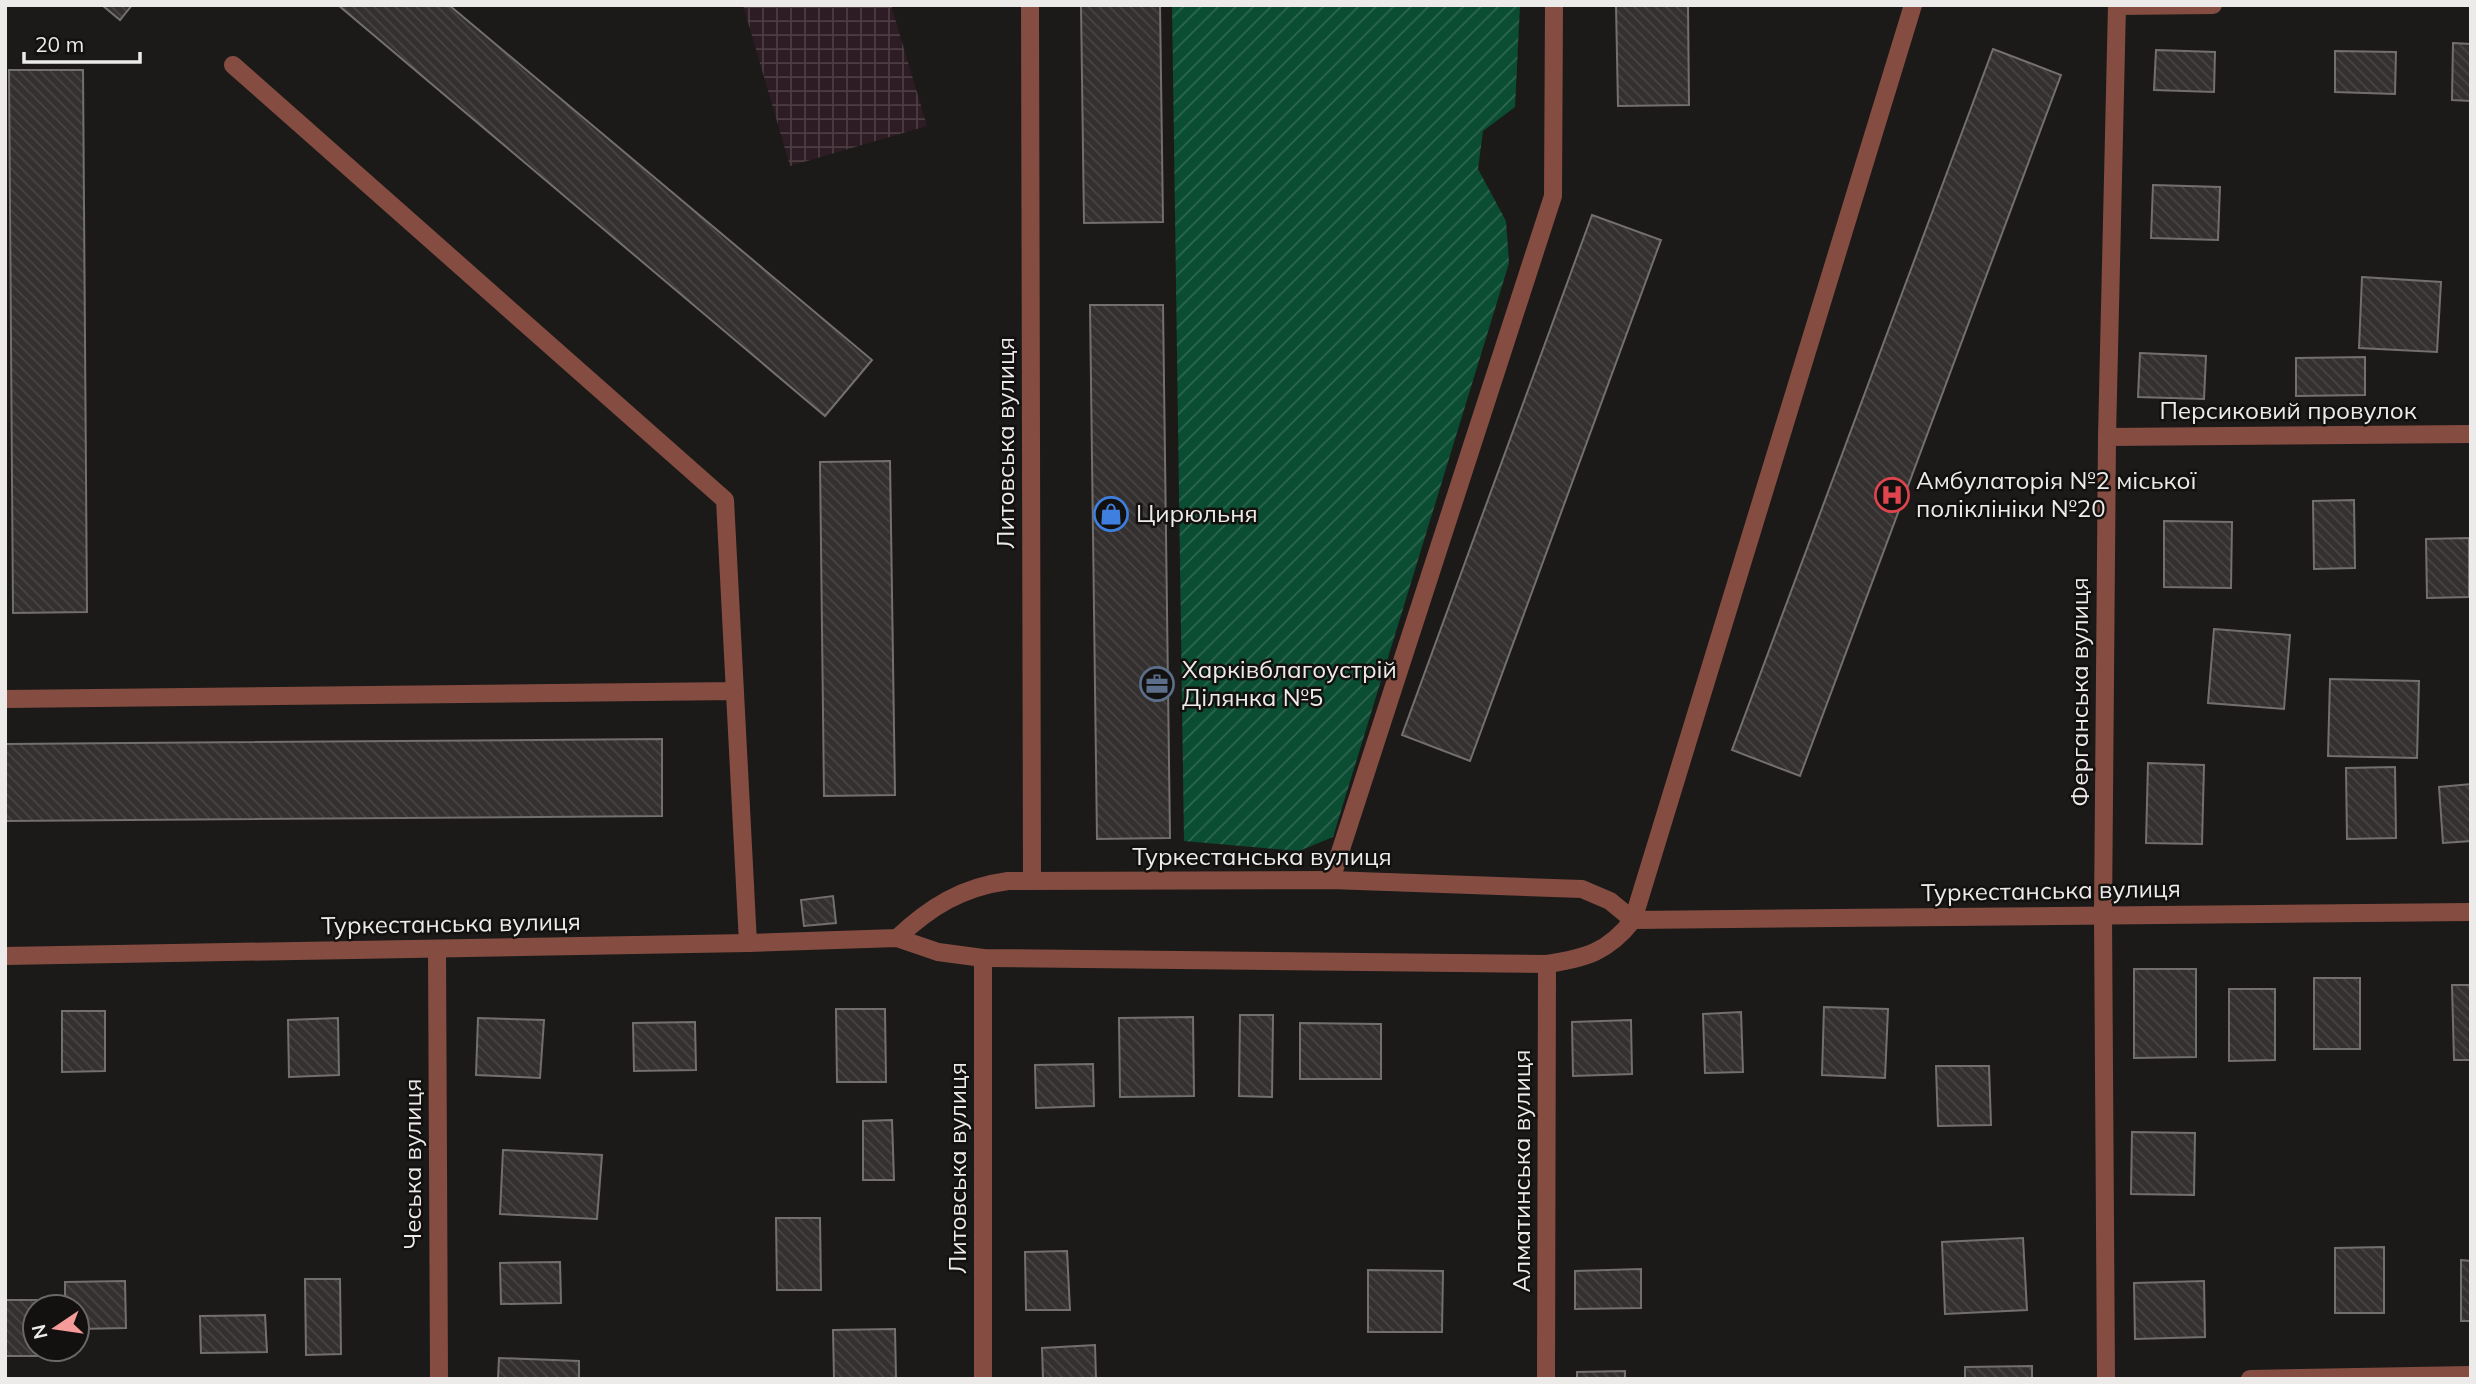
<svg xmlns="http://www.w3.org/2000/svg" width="2476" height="1384" font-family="Mulish,sans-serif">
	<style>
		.industrial { fill: url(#industrial-grid) }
		.garden { fill: url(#garden-furrows) }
		.building { fill: url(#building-back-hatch); stroke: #736f6e; stroke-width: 2 }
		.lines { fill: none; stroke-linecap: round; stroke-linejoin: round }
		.service { stroke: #854d41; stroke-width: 18 }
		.minor { stroke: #854d41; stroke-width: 18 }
		.tertiary { stroke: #854d41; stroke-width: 18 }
		.labels { text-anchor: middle; stroke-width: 5; stroke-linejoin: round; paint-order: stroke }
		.street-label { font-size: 24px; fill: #edebea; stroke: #13110f }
		.poi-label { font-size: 24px; fill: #edebea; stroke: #13110f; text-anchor: start }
	</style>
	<defs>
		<pattern id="industrial-grid" width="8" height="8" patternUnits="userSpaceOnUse" patternTransform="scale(1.75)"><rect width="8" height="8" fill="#2d1c23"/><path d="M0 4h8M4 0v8" fill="none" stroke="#4c3d43"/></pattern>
		<pattern id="garden-furrows" width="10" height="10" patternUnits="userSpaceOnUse" patternTransform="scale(1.75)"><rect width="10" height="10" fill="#0a4d33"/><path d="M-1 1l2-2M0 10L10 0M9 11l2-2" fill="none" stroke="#2e6751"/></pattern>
		<pattern id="building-back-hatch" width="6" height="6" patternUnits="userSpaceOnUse" patternTransform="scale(1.75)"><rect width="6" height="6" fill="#33302f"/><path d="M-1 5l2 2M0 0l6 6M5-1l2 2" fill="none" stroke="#474443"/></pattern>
	</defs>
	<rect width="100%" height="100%" fill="#1c1a18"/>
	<path class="industrial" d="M 743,5 L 891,5 L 927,126 L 790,166 Z"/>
	<path class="garden" d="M 1172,5 L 1520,5 L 1515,107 L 1483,131 L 1478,169 L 1506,221 L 1509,263 L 1333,837 L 1299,851 L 1184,841 Z"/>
	<path class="building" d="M 102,5 L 132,5 L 120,20 Z
		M 338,5 L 449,5 L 872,360 L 825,416 Z
		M 1081,5 L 1160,5 L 1163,222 L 1084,223 Z
		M 1616,5 L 1688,5 L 1689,105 L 1618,106 Z
		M 2453,43 L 2471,44 L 2471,101 L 2452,100 Z
		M 1993,49 L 2061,75 L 1800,776 L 1732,750 Z
		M 2156,50 L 2215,52 L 2214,92 L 2154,90 Z
		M 2335,51 L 2396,52 L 2395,94 L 2335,92 Z
		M 9,70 L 83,70 L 87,612 L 13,613 Z
		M 2153,185 L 2220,187 L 2218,240 L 2151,238 Z
		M 1592,215 L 1661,240 L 1470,761 L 1402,735 Z
		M 2362,277 L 2441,282 L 2437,352 L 2359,348 Z
		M 1090,305 L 1163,305 L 1170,838 L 1097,839 Z
		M 2140,353 L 2206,356 L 2204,399 L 2138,397 Z
		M 2365,357 L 2365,395 L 2296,396 L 2296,358 Z
		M 890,461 L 895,795 L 824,796 L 820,462 Z
		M 2354,500 L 2355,568 L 2314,569 L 2313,501 Z
		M 2164,521 L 2232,522 L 2231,588 L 2164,587 Z
		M 2469,538 L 2469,597 L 2427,598 L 2426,539 Z
		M 2214,629 L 2290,635 L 2284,709 L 2208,703 Z
		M 2330,679 L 2419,681 L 2417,758 L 2328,756 Z
		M 662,739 L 662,816 L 6,821 L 5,744 Z
		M 2148,763 L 2204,765 L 2202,844 L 2146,843 Z
		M 2395,767 L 2396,838 L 2347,839 L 2346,768 Z
		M 2471,784 L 2471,841 L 2443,843 L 2439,787 Z
		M 833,896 L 836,923 L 804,926 L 801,900 Z
		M 2134,969 L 2196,969 L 2196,1057 L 2134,1058 Z
		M 2314,978 L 2360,978 L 2360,1049 L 2314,1049 Z
		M 2452,985 L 2471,985 L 2471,1060 L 2454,1060 Z
		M 2229,989 L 2275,989 L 2275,1060 L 2229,1061 Z
		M 1824,1007 L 1888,1009 L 1885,1078 L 1822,1075 Z
		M 836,1009 L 885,1009 L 886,1082 L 837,1082 Z
		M 62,1011 L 105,1011 L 105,1071 L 62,1072 Z
		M 1741,1012 L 1743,1072 L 1705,1073 L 1703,1014 Z
		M 1240,1015 L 1273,1015 L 1272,1097 L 1239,1096 Z
		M 1193,1017 L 1194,1096 L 1120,1097 L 1119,1018 Z
		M 338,1018 L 339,1075 L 289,1077 L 288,1020 Z
		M 478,1018 L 544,1020 L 540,1078 L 476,1075 Z
		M 1631,1020 L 1632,1074 L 1573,1076 L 1572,1022 Z
		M 695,1022 L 696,1070 L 634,1071 L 633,1023 Z
		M 1300,1023 L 1381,1024 L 1381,1079 L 1300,1079 Z
		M 1093,1064 L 1094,1106 L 1036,1108 L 1035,1065 Z
		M 1936,1066 L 1989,1066 L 1991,1125 L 1938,1126 Z
		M 892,1120 L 894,1180 L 863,1180 L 863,1121 Z
		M 2132,1132 L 2195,1133 L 2194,1195 L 2131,1194 Z
		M 503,1150 L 602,1155 L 597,1219 L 500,1214 Z
		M 776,1218 L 820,1218 L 821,1290 L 777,1290 Z
		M 2023,1238 L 2027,1310 L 1945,1314 L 1942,1242 Z
		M 2384,1247 L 2384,1313 L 2335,1313 L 2335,1248 Z
		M 1067,1251 L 1070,1310 L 1026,1310 L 1025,1252 Z
		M 2461,1260 L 2471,1261 L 2471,1321 L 2461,1321 Z
		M 560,1262 L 561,1303 L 501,1304 L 500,1263 Z
		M 1641,1269 L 1641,1308 L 1575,1309 L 1575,1271 Z
		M 1368,1270 L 1443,1271 L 1442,1332 L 1368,1332 Z
		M 305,1279 L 340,1279 L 341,1354 L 306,1355 Z
		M 125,1281 L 126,1328 L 77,1329 L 77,1307 L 65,1307 L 65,1282 Z
		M 2204,1281 L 2205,1337 L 2135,1339 L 2134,1283 Z
		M 5,1300 L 38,1300 L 38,1307 L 35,1307 L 35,1349 L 39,1349 L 39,1356 L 5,1356 Z
		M 265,1315 L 267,1352 L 201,1353 L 200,1316 Z
		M 895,1329 L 896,1378 L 834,1379 L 833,1330 Z
		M 1095,1345 L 1096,1379 L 1043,1379 L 1042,1348 Z
		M 499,1358 L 579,1361 L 579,1379 L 498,1379 Z
		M 2032,1366 L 2032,1379 L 1965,1379 L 1965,1367 Z
		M 1625,1371 L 1625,1379 L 1577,1379 L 1577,1372 Z"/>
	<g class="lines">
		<path class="service" d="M 233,65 L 725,500 L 748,943
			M 5,699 L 735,691
			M 1331,880 L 1553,196 L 1554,5
			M 1633,920 L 1913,5"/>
		<path class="minor" d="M 1030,5 L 1032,881
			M 2117,6 L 2213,5
			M 2107,437 L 2471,434
			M 437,949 L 439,1379
			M 983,958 L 983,1379
			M 1546,1379 L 1547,964
			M 2106,1379 L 2103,915 L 2107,437 L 2117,5
			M 2250,1379 L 2471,1375"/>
		<path class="tertiary" d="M 897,938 C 930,907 962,887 1008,881 L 1331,880 L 1582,889 L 1610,901 L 1633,920 L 2471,912
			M 5,956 L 748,943 L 897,938 L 938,952 L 983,958 L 1547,964 C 1586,958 1608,952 1633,920"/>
	</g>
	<defs>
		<g id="hospital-ring" transform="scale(1.75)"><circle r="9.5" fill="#13110f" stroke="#e0444e" stroke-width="1.5"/><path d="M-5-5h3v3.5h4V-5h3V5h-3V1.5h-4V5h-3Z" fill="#e0444e"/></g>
		<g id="shop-ring" transform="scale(1.75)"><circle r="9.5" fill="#13110f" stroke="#3f7fe0" stroke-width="1.5"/><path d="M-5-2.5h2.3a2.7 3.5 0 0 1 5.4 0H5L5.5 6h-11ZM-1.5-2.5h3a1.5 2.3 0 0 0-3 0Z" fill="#3f7fe0"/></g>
		<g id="office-ring" transform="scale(1.75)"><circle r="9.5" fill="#13110f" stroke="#5c6f8a" stroke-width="1.5"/><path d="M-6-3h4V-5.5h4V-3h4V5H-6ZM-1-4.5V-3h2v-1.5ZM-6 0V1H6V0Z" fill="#5c6f8a"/></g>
	</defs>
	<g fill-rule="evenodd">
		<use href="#hospital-ring" x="1892" y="495"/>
		<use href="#shop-ring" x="1111" y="514"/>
		<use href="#office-ring" x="1157" y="684"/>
	</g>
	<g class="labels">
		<g class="street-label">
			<text x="2288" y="419">Персиковий провулок</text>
			<text transform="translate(1006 443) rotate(-90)" y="8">Литовська вулиця</text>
			<text transform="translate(2080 692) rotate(-90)" y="8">Ферганська вулиця</text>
			<text x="1262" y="865">Туркестанська вулиця</text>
			<text transform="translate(2051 891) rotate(-1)" y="8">Туркестанська вулиця</text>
			<text transform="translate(451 924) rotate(-1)" y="8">Туркестанська вулиця</text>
			<text transform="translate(413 1164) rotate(-90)" y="8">Чеська вулиця</text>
			<text transform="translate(958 1168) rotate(-90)" y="8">Литовська вулиця</text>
			<text transform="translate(1522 1171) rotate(-90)" y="8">Алматинська вулиця</text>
		</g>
		<g class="poi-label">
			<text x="1916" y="489">Амбулаторія №2 міської<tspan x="1916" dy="28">поліклініки №20</tspan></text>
			<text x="1136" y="522">Цирюльня</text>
			<text x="1182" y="678">Харківблагоустрій<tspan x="1182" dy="28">Ділянка №5</tspan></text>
		</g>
	</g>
	<rect width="2476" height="1384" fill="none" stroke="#edebea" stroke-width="14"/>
	<g transform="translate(56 1328) rotate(257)"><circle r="33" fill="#13110f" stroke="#6a6867" stroke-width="2"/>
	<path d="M0-5L12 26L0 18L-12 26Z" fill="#f59b9a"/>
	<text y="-10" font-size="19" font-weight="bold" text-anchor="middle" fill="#edebea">N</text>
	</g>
	<path d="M24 52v10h116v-10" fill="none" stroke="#edebea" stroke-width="3.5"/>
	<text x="35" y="52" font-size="21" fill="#edebea" stroke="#13110f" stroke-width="5" paint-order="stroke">20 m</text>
</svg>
